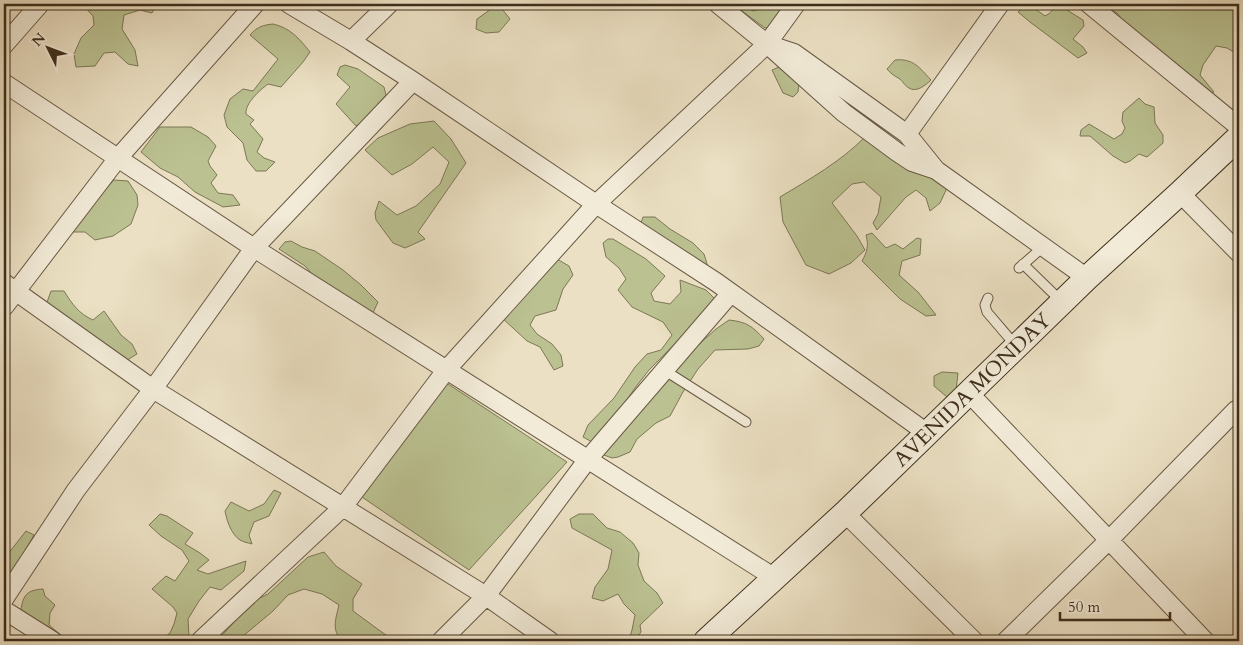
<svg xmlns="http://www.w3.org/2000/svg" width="1243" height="645" font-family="Cardo,serif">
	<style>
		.green { fill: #bbc191; stroke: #7c7856 }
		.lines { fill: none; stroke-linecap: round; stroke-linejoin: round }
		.lane-casing { stroke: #695a46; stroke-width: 11 }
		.street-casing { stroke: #695a46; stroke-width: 20 }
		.secondary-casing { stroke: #3e2e1c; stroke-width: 26 }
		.lane { stroke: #f2ebd8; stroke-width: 9 }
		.street { stroke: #f2ebd8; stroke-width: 18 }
		.secondary { stroke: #f2ebd8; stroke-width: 24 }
		.labels { text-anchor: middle; stroke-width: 4; stroke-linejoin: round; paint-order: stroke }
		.street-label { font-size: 21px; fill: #3e2e1c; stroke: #f2ebd8 }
	</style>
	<rect width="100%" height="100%" fill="#ebe0c3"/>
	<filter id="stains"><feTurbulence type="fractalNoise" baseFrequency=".004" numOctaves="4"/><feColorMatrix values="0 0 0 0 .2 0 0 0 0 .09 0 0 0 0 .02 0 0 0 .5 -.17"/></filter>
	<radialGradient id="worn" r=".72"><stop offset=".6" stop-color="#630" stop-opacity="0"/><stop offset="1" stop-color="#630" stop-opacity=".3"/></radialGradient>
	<path class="green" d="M 82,4 L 157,4 L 152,13 L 140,10 L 124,15 L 122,29 L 135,50 L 138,66 L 128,64 L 115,52 L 104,53 L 95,66 L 76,67 L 74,54 L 81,38 L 94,25 L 93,16 Z
		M 498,4 L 510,19 L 499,32 L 486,33 L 476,29 L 477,19 Z
		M 764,4 L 784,4 L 783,9 L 777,15 L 776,26 L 765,28 L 742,11 L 742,5 L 753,11 L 760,9 Z
		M 1028,4 L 1045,16 C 1051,13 1054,9 1056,4 L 1063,4 L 1067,10 L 1083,20 L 1084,26 L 1073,39 L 1083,47 L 1087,53 L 1078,58 L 1030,22 L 1018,12 Z
		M 1097,4 L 1239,4 L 1239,53 L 1237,54 L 1227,48 L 1216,46 L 1203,65 L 1200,75 L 1214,92 L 1203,94 L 1135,36 L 1117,13 Z
		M 273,24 C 290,28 299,38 310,52 L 303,62 L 281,87 L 268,84 C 260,90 245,103 246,114 L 254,120 L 250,124 L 263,139 L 257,152 L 264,158 L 275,162 L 266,171 L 256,171 L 247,160 L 243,143 L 227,127 L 224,115 L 230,99 L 243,89 L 253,91 L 278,59 L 250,35 C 256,28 262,25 273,24 Z
		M 895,60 C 913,58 920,68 931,80 C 926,85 916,93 909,88 C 906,87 903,82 900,79 C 895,76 891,74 887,69 Z
		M 788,63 L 799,84 L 798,92 L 793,97 L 783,93 L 772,70 Z
		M 345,65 L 358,69 L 384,87 L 386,95 L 377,105 L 369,119 L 356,126 L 336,104 L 350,87 L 337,75 L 340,67 Z
		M 1139,98 L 1145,104 L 1154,107 L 1155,123 L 1163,135 L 1163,143 L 1147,157 L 1139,154 L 1130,161 L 1125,163 L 1113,156 L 1090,136 L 1080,136 L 1081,130 L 1089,124 L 1114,139 L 1122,134 L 1125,128 L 1122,121 L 1123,112 Z
		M 434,121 L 451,139 L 466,163 L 418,232 L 425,239 L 405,248 L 393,243 L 376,220 L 375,213 L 379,201 L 397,215 L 416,206 L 440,184 L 449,162 L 433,147 L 412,164 L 392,175 L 365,150 L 378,138 L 410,124 Z
		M 160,127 L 191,127 L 208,137 L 216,146 L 208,161 L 210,166 L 217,175 L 211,183 L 218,193 L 233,195 L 240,205 L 223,207 L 195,192 L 178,177 L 160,168 L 141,152 Z
		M 865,137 L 930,173 L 947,188 L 940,203 L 930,211 L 926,198 L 916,190 L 906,197 L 877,230 L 873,223 L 878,214 L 881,197 L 864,182 L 852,184 L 832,203 L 857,236 L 865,250 L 851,263 L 829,274 L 806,265 L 783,222 L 780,197 C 810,179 840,162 865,137 Z
		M 114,180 L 128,181 L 137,195 L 138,205 L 131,224 L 113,236 L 95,240 L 85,232 L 70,232 L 82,214 Z
		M 643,217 L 655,217 L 670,229 L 693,243 L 704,254 L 708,267 L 640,226 Z
		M 872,233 L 886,248 L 895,244 L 903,249 L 917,238 L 921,239 L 920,255 L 902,261 L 899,275 L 918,292 L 936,315 L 926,316 L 900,299 L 862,261 C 867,252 869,246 866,235 Z
		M 608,239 L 613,239 L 646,259 L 665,276 L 651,293 L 654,301 L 670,304 L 681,292 L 680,280 L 706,290 L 717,301 L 649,370 L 635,388 L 619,411 L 592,442 L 583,437 L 588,425 L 614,398 L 635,367 L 647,354 L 661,350 L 672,335 L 663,322 L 632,307 L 618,290 L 626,279 L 619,268 L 606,257 L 603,243 Z
		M 291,241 L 302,247 L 315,251 L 343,270 L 361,285 L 378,302 L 372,315 L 334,299 L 305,266 L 279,249 L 285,242 Z
		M 557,259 L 569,266 L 573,275 L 563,289 L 556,310 L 535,316 L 530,325 L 537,334 L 552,344 L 561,355 L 563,366 L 554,370 L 540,347 L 527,341 L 500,316 L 533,279 L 551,268 Z
		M 51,291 L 64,291 C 72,304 79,314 93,320 L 104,311 L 121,335 L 132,344 L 137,354 L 124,362 L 46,305 Z
		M 729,320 C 747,322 752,326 764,339 L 759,346 L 748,349 L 715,350 L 698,369 L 683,392 L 670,416 L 656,423 L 637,439 L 630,452 L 618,457 L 612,458 L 601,454 L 634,415 L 660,389 L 678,363 L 716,329 Z
		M 942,372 L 958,373 L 956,391 L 947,397 L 934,386 L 934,376 Z
		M 445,382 L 567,462 L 469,570 L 359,495 Z
		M 274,490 L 281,493 L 269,516 L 254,522 L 249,535 L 252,544 C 249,543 243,542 240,540 C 231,534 227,521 225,511 L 231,502 L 249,511 L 264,504 Z
		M 160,514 L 167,516 L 193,533 L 185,544 L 200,553 L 209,560 L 197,570 L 208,574 L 246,561 L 244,571 L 221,590 L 210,587 L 199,601 L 188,619 L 189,637 L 185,641 L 160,641 L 170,633 L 174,624 L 177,613 L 173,607 L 152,589 L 166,576 L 175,581 L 189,561 L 182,550 L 161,536 L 149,525 Z
		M 579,514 L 593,514 L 607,528 L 620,532 L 633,543 L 639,553 L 638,565 L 644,581 L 657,593 L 663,603 L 640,625 L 641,632 L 636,639 L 629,640 L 632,630 L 635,615 L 624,604 L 618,594 L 603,601 L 592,598 L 595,587 L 608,569 L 612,550 L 572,528 L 570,519 Z
		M 26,531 L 34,535 L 12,574 L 4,578 L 4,559 Z
		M 324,552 L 336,566 L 362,584 L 353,599 L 353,611 L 394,641 L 342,641 C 331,630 336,618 339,605 L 322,594 L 304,589 L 288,595 L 273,611 L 237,641 L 217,641 L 252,602 L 268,594 L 308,557 Z
		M 43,589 L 45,596 L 55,605 L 50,613 L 49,625 L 62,636 L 81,641 L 59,641 L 47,635 L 21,610 C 23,595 27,590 43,589 Z"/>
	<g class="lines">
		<g class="lane-casing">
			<path id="lane" d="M 1023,264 L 1061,301
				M 1019,268 L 1043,247
				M 988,298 L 985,305 L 987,312 L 1016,346
				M 664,370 L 746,422"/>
		</g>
		<g class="street-casing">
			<path id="street" d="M 289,4 L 351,41 L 413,81 L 596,204 L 716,282 L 927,433
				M 718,4 L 767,44 L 844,113 L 897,152 L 912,162 L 936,170
				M 1089,4 L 1239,127
				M 351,41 L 389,4
				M 767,44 L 794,53 L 907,134 L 936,170 L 1087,278
				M 4,45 L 40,4
				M 4,83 L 254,248 L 775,578
				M 907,134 L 1000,4
				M 1180,193 L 1239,253
				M 4,283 L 153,389 L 486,596 L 550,641
				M 4,307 L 118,158 L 255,4
				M 969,393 L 1205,641
				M 845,513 L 974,641
				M 4,599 L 76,490 L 153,389 L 254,248 L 413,81
				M 4,610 L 53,641
				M 200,641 L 343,507 L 447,369 L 596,204 L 767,44 L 796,4
				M 441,641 L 486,596 L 588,459 L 731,293
				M 1006,641 L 1109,540 L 1236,410 L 1239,409"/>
		</g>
		<g class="secondary-casing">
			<g id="secondary">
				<path id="s1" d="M 706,641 L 845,513 L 1087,278 L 1180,193 L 1239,137"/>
			</g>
		</g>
		<use href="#lane" class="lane"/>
		<use href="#street" class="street"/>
		<use href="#secondary" class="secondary"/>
	</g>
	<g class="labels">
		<g class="street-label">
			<text dy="7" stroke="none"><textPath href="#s1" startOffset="366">AVENIDA MONDAY</textPath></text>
		</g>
	</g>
	<rect width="1243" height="645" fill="none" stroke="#ebe0c3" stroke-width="20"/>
	<rect x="5" y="5" width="1233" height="635" fill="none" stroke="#3e2e1c" stroke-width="2.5"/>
	<rect x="10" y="10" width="1223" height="625" fill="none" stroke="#3e2e1c"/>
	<g transform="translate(48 48) rotate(312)" stroke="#f2ebd8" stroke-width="4" paint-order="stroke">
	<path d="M0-4L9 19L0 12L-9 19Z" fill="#3e2e1c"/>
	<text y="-8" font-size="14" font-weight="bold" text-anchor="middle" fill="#3e2e1c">N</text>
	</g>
	<path d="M1060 612v8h110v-8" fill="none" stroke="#3e2e1c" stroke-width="2.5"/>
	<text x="1068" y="612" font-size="15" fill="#3e2e1c" stroke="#f2ebd8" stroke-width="4" paint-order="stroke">50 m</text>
	<rect width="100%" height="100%" filter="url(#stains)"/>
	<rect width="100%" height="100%" fill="url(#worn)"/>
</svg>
